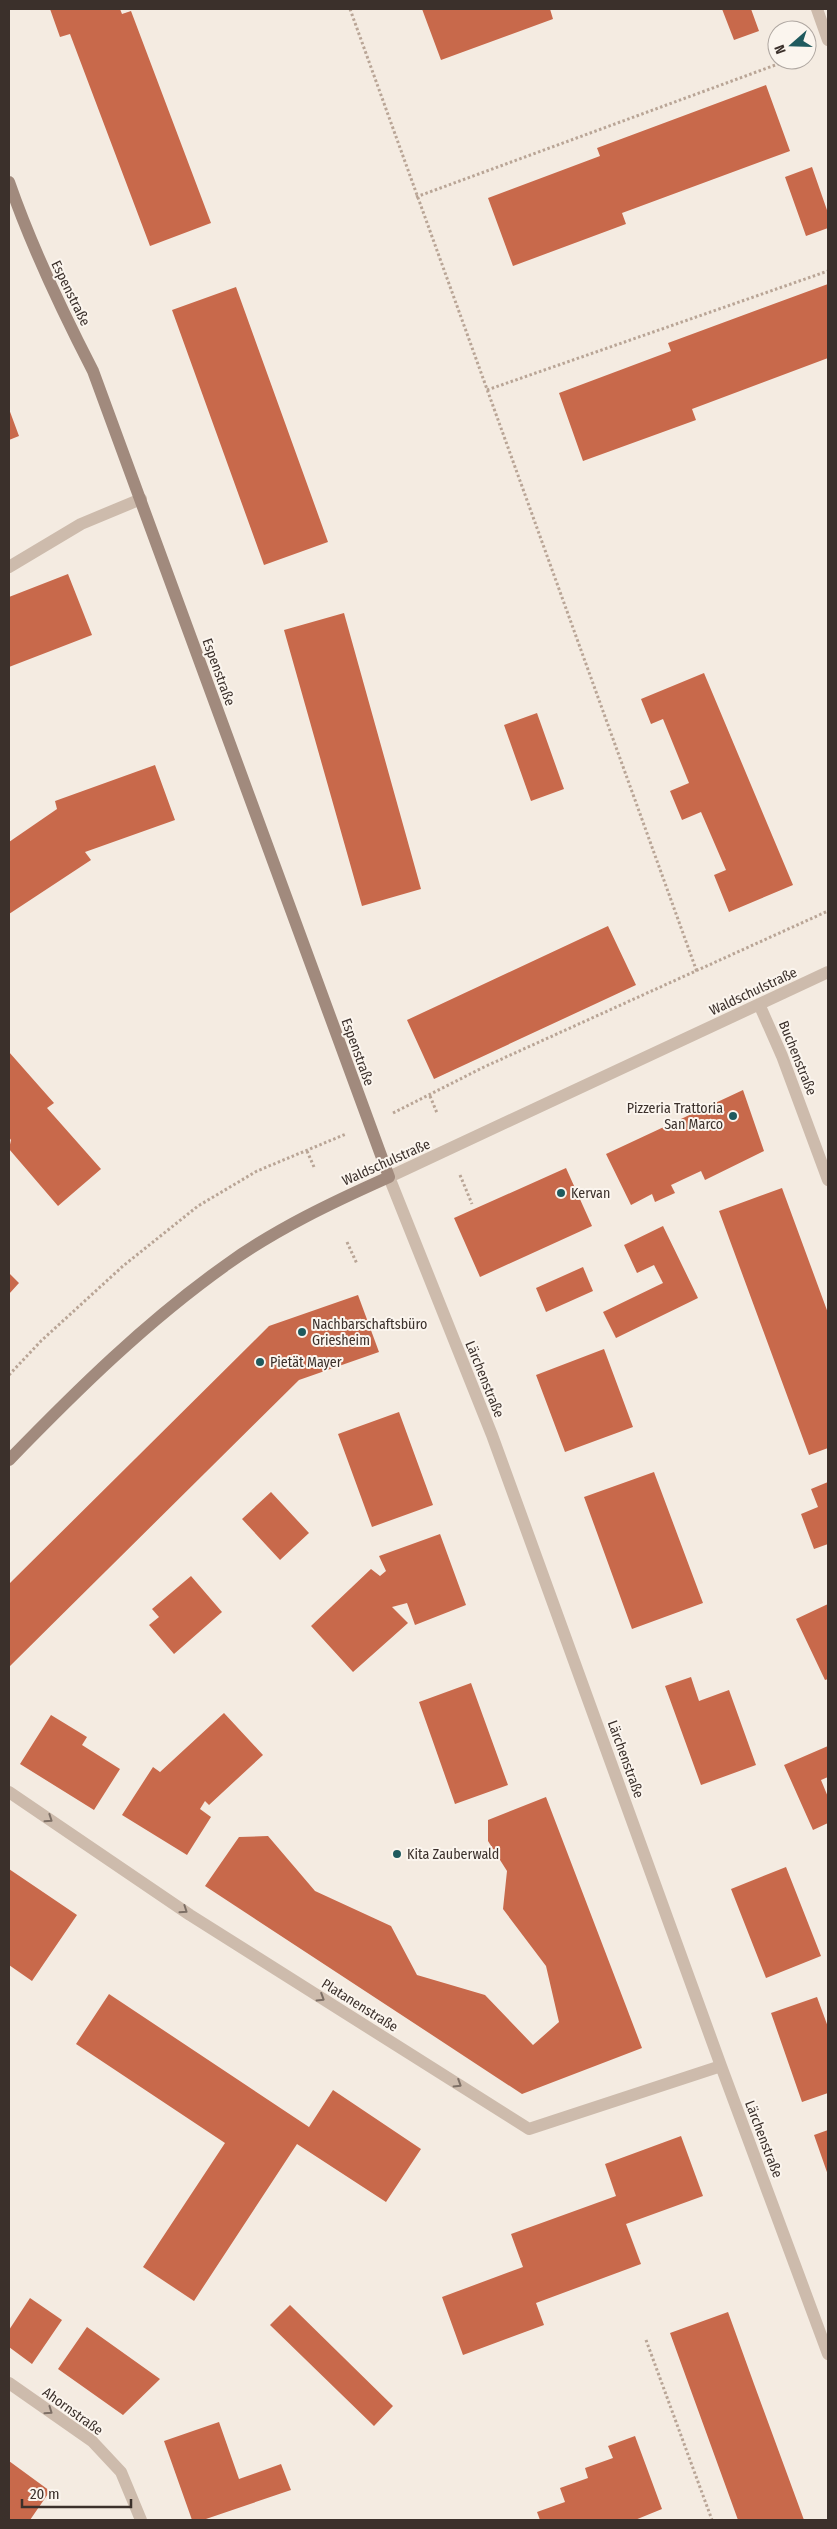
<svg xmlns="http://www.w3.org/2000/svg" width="837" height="2529" font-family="'Fira Sans Condensed',sans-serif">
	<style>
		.building { fill: #c8694b }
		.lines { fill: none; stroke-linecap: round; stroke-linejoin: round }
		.path { stroke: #b9a596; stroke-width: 3; stroke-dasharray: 2.5 2.5; stroke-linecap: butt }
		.lane { stroke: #cdbbac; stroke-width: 12 }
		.street { stroke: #cdbbac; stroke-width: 12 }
		.secondary { stroke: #a18a7d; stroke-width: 12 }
		.oneway { stroke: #7d6f65 }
		.poi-dot { fill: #1f5a5e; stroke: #fbf5ee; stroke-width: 2 }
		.labels { text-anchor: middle; stroke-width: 4; stroke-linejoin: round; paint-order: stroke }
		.street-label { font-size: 14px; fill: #3b302b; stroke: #fbf5ee }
		.poi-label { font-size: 14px; fill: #3b302b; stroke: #fbf5ee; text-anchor: start }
	</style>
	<rect width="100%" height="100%" fill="#f4ebe1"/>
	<path class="building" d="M 50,9 L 120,9 L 122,14 L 131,11 L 211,223 L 150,246 L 70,34 L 60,37 Z
		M 422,9 L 550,9 L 553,19 L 441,60 Z
		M 722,9 L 751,9 L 759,31 L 734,40 Z
		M 766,85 L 790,151 L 622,213 L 626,224 L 513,266 L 488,198 L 600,156 L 597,148 Z
		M 812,167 L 828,213 L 828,228 L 806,236 L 785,177 Z
		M 828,284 L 828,358 L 692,409 L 696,420 L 583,461 L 559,393 L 671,351 L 668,343 Z
		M 236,287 L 328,542 L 264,565 L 172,310 Z
		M 9,409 L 19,436 L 9,440 Z
		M 68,574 L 92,635 L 9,667 L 9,597 Z
		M 344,613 L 421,889 L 362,906 L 284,630 Z
		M 704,673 L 793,885 L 729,912 L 714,875 L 726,870 L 701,812 L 682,820 L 670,791 L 689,783 L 663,719 L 651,724 L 641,699 Z
		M 537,713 L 564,789 L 531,801 L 504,725 Z
		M 155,765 L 175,820 L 85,852 L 91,860 L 9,914 L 9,842 L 57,809 L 55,801 Z
		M 608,926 L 636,985 L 434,1079 L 407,1020 Z
		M 9,1052 L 54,1103 L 47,1108 L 101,1169 L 58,1206 L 9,1149 L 11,1140 L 9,1137 Z
		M 743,1090 L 764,1151 L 705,1180 L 701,1171 L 671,1185 L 675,1193 L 655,1202 L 652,1194 L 631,1205 L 606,1154 Z
		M 566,1168 L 592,1226 L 480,1277 L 454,1218 Z
		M 782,1188 L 828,1313 L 828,1448 L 809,1455 L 719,1211 Z
		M 663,1226 L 698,1298 L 616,1338 L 603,1312 L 663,1283 L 654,1265 L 637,1273 L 624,1245 Z
		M 583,1267 L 593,1291 L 546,1312 L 536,1288 Z
		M 9,1273 L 19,1283 L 9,1294 Z
		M 358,1295 L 379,1352 L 299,1380 L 9,1667 L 9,1584 L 269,1326 Z
		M 604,1349 L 633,1427 L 565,1452 L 536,1375 Z
		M 399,1412 L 433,1505 L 372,1527 L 338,1434 Z
		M 654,1472 L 703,1603 L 632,1629 L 584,1497 Z
		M 828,1482 L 828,1544 L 814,1549 L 801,1514 L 818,1507 L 811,1489 Z
		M 271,1492 L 309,1533 L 280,1560 L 242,1519 Z
		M 440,1534 L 466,1605 L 415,1625 L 407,1603 L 392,1607 L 408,1623 L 353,1672 L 311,1626 L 371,1569 L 380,1576 L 386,1571 L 379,1556 Z
		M 191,1576 L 222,1612 L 174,1654 L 149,1625 L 159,1617 L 152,1609 Z
		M 828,1604 L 828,1679 L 825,1680 L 796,1619 Z
		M 691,1677 L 699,1701 L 729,1690 L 756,1765 L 701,1785 L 665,1686 Z
		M 471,1683 L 508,1785 L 455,1804 L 419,1702 Z
		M 224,1713 L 263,1755 L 209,1805 L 205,1801 L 200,1809 L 211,1817 L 187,1855 L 122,1815 L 153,1767 L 160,1772 Z
		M 51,1715 L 87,1737 L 82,1745 L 120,1769 L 94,1810 L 20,1764 Z
		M 828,1746 L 828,1777 L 821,1780 L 828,1797 L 828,1823 L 813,1830 L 784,1765 Z
		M 546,1797 L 642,2048 L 522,2094 L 205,1886 L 239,1837 L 268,1836 L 315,1891 L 391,1926 L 417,1975 L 485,1995 L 533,2045 L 559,2022 L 546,1966 L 503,1909 L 507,1871 L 488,1841 L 488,1820 Z
		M 786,1867 L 821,1956 L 766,1978 L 731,1889 Z
		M 9,1869 L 77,1915 L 32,1981 L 9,1965 Z
		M 109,1994 L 309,2127 L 333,2090 L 421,2149 L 386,2202 L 297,2144 L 194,2301 L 143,2267 L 225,2143 L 76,2044 Z
		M 817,1997 L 828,2027 L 828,2093 L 802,2102 L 771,2013 Z
		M 828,2130 L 828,2175 L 814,2135 Z
		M 681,2136 L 703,2196 L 626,2224 L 641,2264 L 536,2303 L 544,2325 L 463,2355 L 442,2297 L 523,2267 L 511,2234 L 616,2196 L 605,2164 Z
		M 30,2298 L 62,2320 L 32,2364 L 9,2347 L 9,2330 Z
		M 290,2305 L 393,2406 L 374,2426 L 270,2325 Z
		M 728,2312 L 754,2384 L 804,2520 L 738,2520 L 670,2333 Z
		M 87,2327 L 160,2379 L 123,2415 L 58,2369 Z
		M 219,2422 L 239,2479 L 281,2464 L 291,2490 L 203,2520 L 192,2520 L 164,2441 Z
		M 635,2436 L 662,2509 L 635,2520 L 540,2520 L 537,2512 L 565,2502 L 560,2488 L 588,2478 L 585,2468 L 613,2458 L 608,2446 Z
		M 9,2461 L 50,2491 L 30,2520 L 9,2520 Z"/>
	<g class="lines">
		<path class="path" d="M 350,9 L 697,972
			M 416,197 L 789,60
			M 487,390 L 828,271
			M 430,1096 L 437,1113
			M 393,1113 L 484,1067 L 828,911
			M 307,1151 L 314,1167
			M 460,1175 L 472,1204
			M 347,1242 L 357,1264
			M 9,1375 L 41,1341 L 123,1266 L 198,1206 L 257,1171 L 346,1134
			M 646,2340 L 712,2520"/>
		<path class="lane" d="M 9,567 L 81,524 L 141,499"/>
		<path class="street" d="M 817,9 L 828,40
			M 828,972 L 389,1177 L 492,1435 L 721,2066 L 828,2354
			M 759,1004 L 782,1056 L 828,1180
			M 9,1792 L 190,1915 L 529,2129 L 721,2066
			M 9,2383 L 92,2441 L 121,2472 L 141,2520"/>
		<path class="secondary" d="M 9,182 C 32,248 61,309 93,371 L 389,1177 C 333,1202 276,1229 226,1265 C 146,1322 77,1390 9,1460"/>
	</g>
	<defs><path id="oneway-chevron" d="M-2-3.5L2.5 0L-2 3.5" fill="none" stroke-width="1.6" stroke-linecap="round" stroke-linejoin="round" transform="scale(1.25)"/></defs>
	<g class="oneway">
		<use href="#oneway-chevron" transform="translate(49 1819) rotate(34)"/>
		<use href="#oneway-chevron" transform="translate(184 1910) rotate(34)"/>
		<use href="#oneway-chevron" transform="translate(321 1998) rotate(32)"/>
		<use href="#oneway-chevron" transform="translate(458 2084) rotate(32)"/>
		<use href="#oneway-chevron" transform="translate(49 2411) rotate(35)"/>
	</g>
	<g class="poi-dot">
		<circle cx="733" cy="1116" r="5"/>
		<circle cx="561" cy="1193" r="5"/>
		<circle cx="302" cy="1332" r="5"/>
		<circle cx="260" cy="1362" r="5"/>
		<circle cx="397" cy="1854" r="5"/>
	</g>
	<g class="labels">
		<g class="street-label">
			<text transform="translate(71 293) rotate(64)" y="5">Espenstraße</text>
			<text transform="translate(219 672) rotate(70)" y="5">Espenstraße</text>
			<text transform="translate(753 991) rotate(-25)" y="5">Waldschulstraße</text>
			<text transform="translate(358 1052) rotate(70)" y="5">Espenstraße</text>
			<text transform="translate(798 1058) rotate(68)" y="5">Buchenstraße</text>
			<text transform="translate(386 1162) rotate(-24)" y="5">Waldschulstraße</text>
			<text transform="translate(485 1379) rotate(68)" y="5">Lärchenstraße</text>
			<text transform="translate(626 1759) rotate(70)" y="5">Lärchenstraße</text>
			<text transform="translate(360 2005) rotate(32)" y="5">Platanenstraße</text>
			<text transform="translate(764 2139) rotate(69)" y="5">Lärchenstraße</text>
			<text transform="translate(73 2411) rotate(36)" y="5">Ahornstraße</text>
		</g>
		<g class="poi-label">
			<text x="723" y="1113" text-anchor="end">Pizzeria Trattoria<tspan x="723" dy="16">San Marco</tspan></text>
			<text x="571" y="1198">Kervan</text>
			<text x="312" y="1329">Nachbarschaftsbüro<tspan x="312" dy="16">Griesheim</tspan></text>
			<text x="270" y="1367">Pietät Mayer</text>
			<text x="407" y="1859">Kita Zauberwald</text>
		</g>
	</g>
	<rect width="837" height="2529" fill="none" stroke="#3b302b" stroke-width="20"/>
	<g transform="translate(792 45) rotate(250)"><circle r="24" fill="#fbf5ee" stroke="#aea6a0"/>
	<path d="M0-4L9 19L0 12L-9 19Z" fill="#1f5a5e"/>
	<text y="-8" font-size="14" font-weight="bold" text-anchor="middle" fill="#3b302b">N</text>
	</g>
	<path d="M22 2499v8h109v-8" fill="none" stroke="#3b302b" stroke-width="2.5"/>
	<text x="30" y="2499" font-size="15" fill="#3b302b" stroke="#fbf5ee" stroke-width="4" paint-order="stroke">20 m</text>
</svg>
